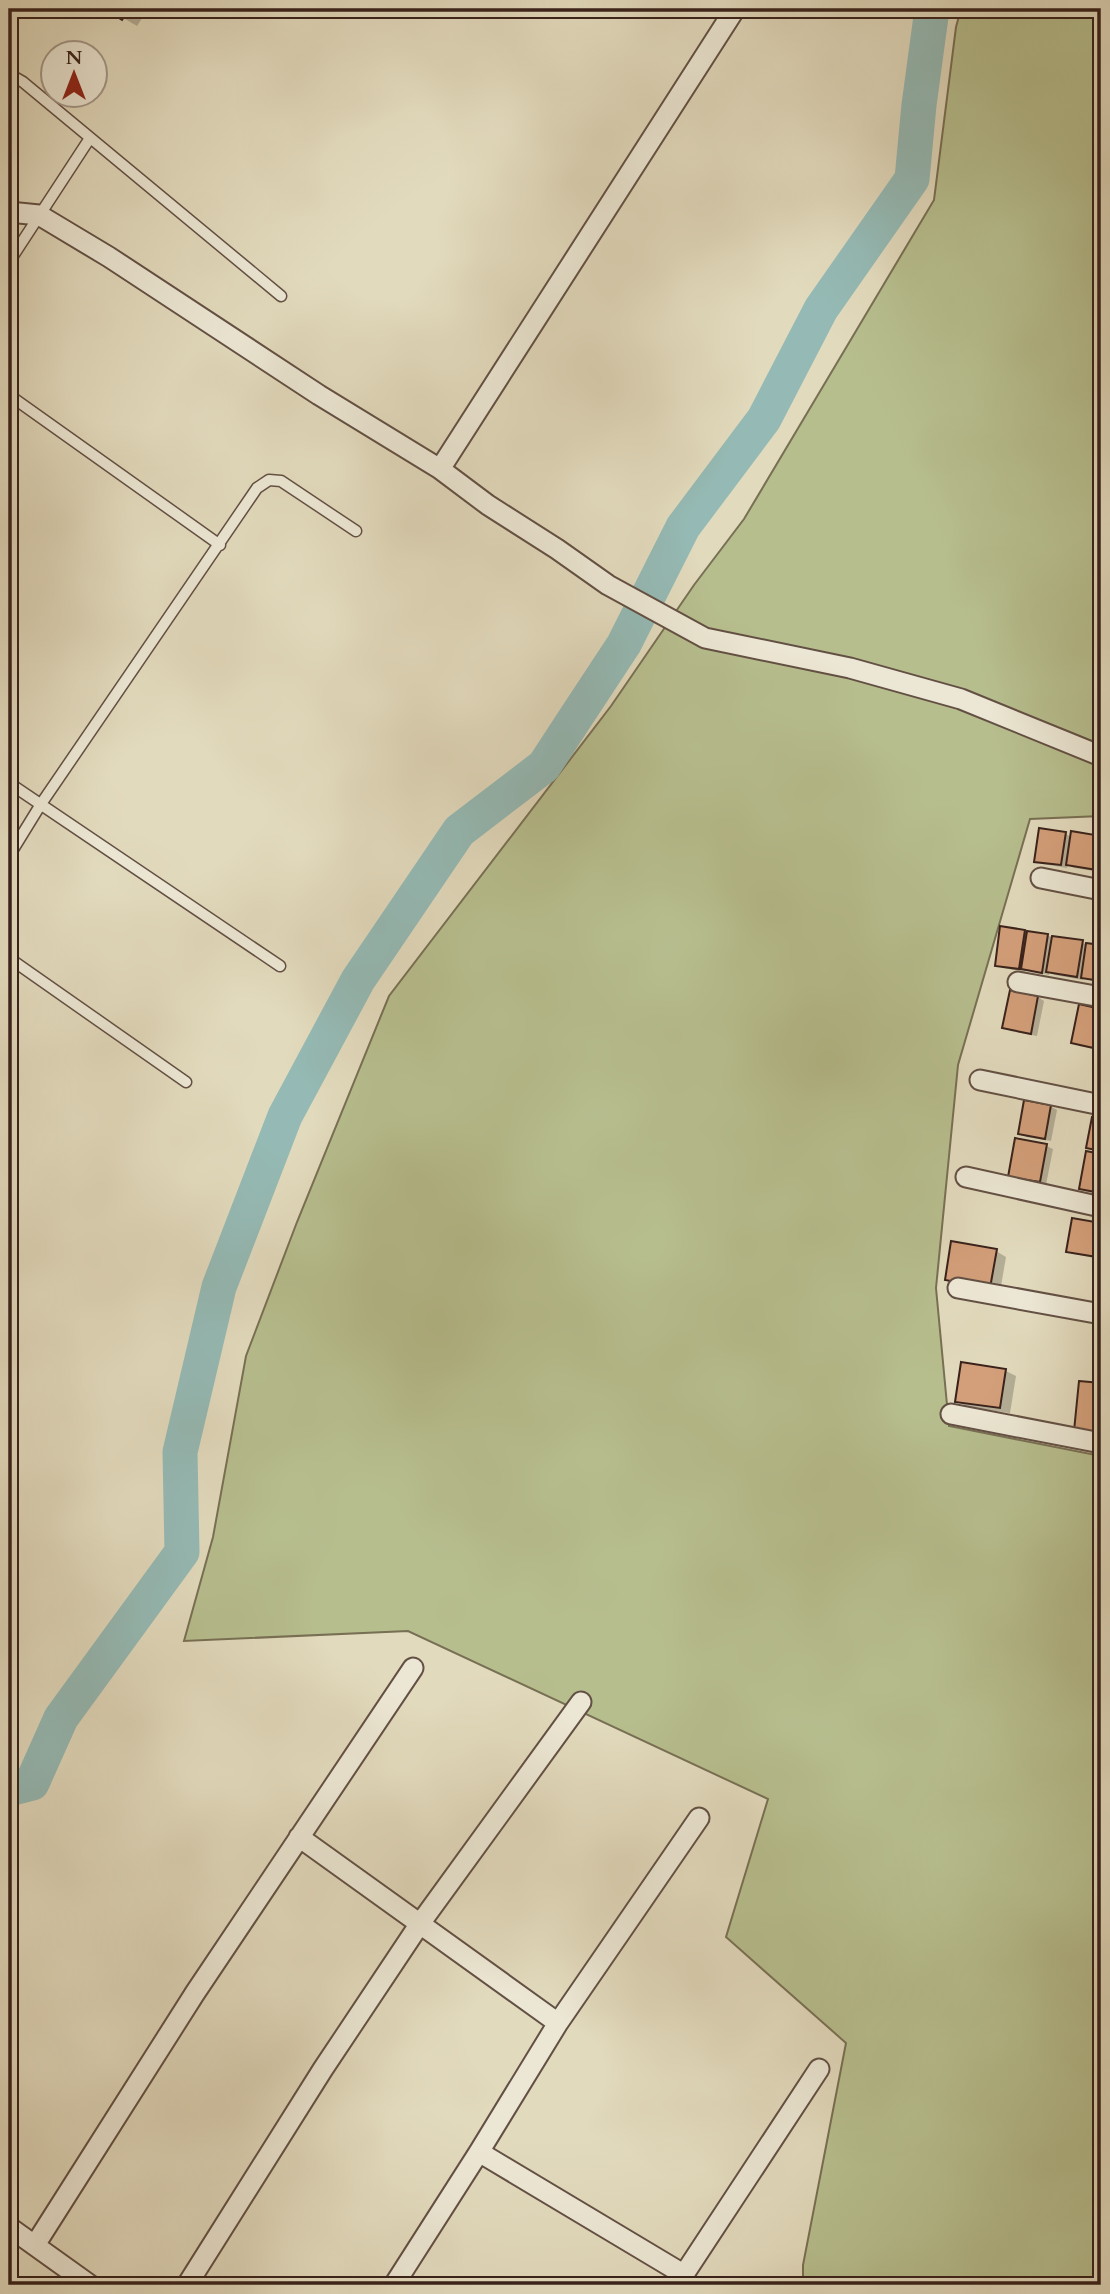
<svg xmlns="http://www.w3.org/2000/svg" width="1110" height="2294" font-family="Cardo,serif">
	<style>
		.green { fill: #b7be8e; stroke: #787054; stroke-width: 2 }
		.shadow { fill: #0003 }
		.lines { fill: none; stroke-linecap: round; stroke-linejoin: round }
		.river { stroke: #95bab5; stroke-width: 35 }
		.building { fill: #d39f7a; stroke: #39221b; stroke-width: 2 }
		.lane-casing { stroke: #635044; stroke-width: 13 }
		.street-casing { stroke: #635044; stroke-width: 23 }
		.lane { stroke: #ece7d4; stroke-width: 10 }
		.street { stroke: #ece7d4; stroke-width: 19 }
	</style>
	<rect width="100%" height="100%" fill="#e2dabd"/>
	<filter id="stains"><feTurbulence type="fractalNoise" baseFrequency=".00286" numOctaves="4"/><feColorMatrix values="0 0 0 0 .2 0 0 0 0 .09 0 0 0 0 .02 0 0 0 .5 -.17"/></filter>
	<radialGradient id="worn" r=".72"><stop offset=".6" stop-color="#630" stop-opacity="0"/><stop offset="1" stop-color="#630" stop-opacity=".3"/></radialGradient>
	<path class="green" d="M 961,9 L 1101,9 L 1101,816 L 1030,819 L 958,1065 L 936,1288 L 949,1426 L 1101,1456 L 1101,2285 L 803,2285 L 803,2265 L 846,2043 L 726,1937 L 768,1799 L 408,1631 L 184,1641 L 213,1537 L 246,1356 L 297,1222 L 389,996 L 611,706 L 694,585 L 744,519 L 934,200 L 956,27 Z"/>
	<path class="shadow" d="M 108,9 L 148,9 L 137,26 Z
		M 9,241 L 18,248 L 9,261 Z
		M 1041,830 L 1066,834 L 1072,838 L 1072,833 L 1101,837 L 1101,872 L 1074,868 L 1068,865 L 1067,868 L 1042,864 L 1036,861 Z
		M 1024,931 L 1101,947 L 1101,982 L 1084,977 L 1083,980 L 1055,975 L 1049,972 L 1049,975 L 1026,970 L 1025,972 L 1003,968 L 996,965 Z
		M 1038,997 L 1044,1001 L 1037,1036 L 1010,1031 L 1004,1027 Z
		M 1080,1006 L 1101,1010 L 1101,1050 L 1079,1046 L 1073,1042 Z
		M 1050,1106 L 1057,1110 L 1051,1141 L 1026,1137 L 1020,1133 Z
		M 1093,1119 L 1101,1121 L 1101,1155 L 1088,1147 Z
		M 1046,1146 L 1053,1149 L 1046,1185 L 1017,1180 L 1010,1176 Z
		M 1087,1153 L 1101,1156 L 1101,1194 L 1087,1192 L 1081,1188 Z
		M 1073,1220 L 1101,1225 L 1101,1259 L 1074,1254 L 1068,1251 Z
		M 996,1251 L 1006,1257 L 1000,1292 L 957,1285 L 947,1279 Z
		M 1006,1371 L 1016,1376 L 1010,1413 L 967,1407 L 957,1401 Z"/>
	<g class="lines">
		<path class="river" d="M 9,1789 L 32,1783 L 61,1718 L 182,1552 L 180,1452 L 219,1287 L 285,1116 L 358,980 L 459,831 L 544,766 L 574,720 L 624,644 L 683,527 L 764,419 L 821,309 L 912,179 L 919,105 L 932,9"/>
	</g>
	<path class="building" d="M 105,9 L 130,9 L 122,20 Z
		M 1039,828 L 1066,832 L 1061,865 L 1034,862 Z
		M 1071,831 L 1101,836 L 1097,870 L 1066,865 Z
		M 1000,926 L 1025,930 L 1019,969 L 995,966 Z
		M 1027,931 L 1048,934 L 1042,973 L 1021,969 Z
		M 1052,936 L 1083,940 L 1077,977 L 1046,972 Z
		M 1086,943 L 1101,945 L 1101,981 L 1081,978 Z
		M 1010,990 L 1038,996 L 1031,1034 L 1002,1028 Z
		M 1079,1004 L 1101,1009 L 1101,1035 L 1098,1049 L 1071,1043 Z
		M 1024,1100 L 1051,1105 L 1045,1139 L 1018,1134 Z
		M 1092,1117 L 1101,1119 L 1101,1151 L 1086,1148 Z
		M 1015,1138 L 1047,1144 L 1040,1182 L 1008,1177 Z
		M 1086,1151 L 1101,1154 L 1101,1193 L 1079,1189 Z
		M 1072,1218 L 1101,1223 L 1097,1257 L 1066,1252 Z
		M 951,1241 L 997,1249 L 990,1288 L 945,1280 Z
		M 961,1362 L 1006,1369 L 1000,1408 L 955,1402 Z
		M 1079,1381 L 1101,1383 L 1101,1434 L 1074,1431 Z"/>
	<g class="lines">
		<g class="lane-casing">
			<path id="lane" d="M 9,74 L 23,82 L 281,296
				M 9,262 L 90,138
				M 9,395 L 220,545
				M 9,783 L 280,966
				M 9,856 L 41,804 L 257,488 L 269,480 L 281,481 L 356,531
				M 9,958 L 186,1082"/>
		</g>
		<g class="street-casing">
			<path id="street" d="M 9,212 L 39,215 L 109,257 L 319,395 L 440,469 L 488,505 L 557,549 L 608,585 L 705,638 L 850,668 L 961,699 L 1101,756
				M 440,469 L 735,9
				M 1041,878 L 1101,890
				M 1018,982 L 1101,997
				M 980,1080 L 1101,1105
				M 966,1177 L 1101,1207
				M 958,1288 L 1101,1314
				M 951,1414 L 1101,1443
				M 299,1837 L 558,2023
				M 479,2152 L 683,2274
				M 9,2227 L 90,2285
				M 35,2245 L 195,1993 L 413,1668
				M 187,2285 L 323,2069 L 419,1925 L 581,1702
				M 394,2285 L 479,2152 L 558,2023 L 699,1818
				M 677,2285 L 819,2069"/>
		</g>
		<use href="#lane" class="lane"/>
		<use href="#street" class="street"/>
	</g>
	<rect width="1110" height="2294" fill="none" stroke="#e2dabd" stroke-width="35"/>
	<rect x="10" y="10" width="1089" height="2273" fill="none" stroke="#39221b" stroke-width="3.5"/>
	<rect x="18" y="18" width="1075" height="2259" fill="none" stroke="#39221b" stroke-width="2"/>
	<g transform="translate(74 74)"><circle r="33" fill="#ece7d4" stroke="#a4988a" stroke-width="2"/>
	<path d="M0-5L12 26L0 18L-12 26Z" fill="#8f2418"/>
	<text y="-10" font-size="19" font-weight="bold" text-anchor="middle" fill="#39221b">N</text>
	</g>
	<rect width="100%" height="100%" filter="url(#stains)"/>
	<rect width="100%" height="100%" fill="url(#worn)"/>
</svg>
